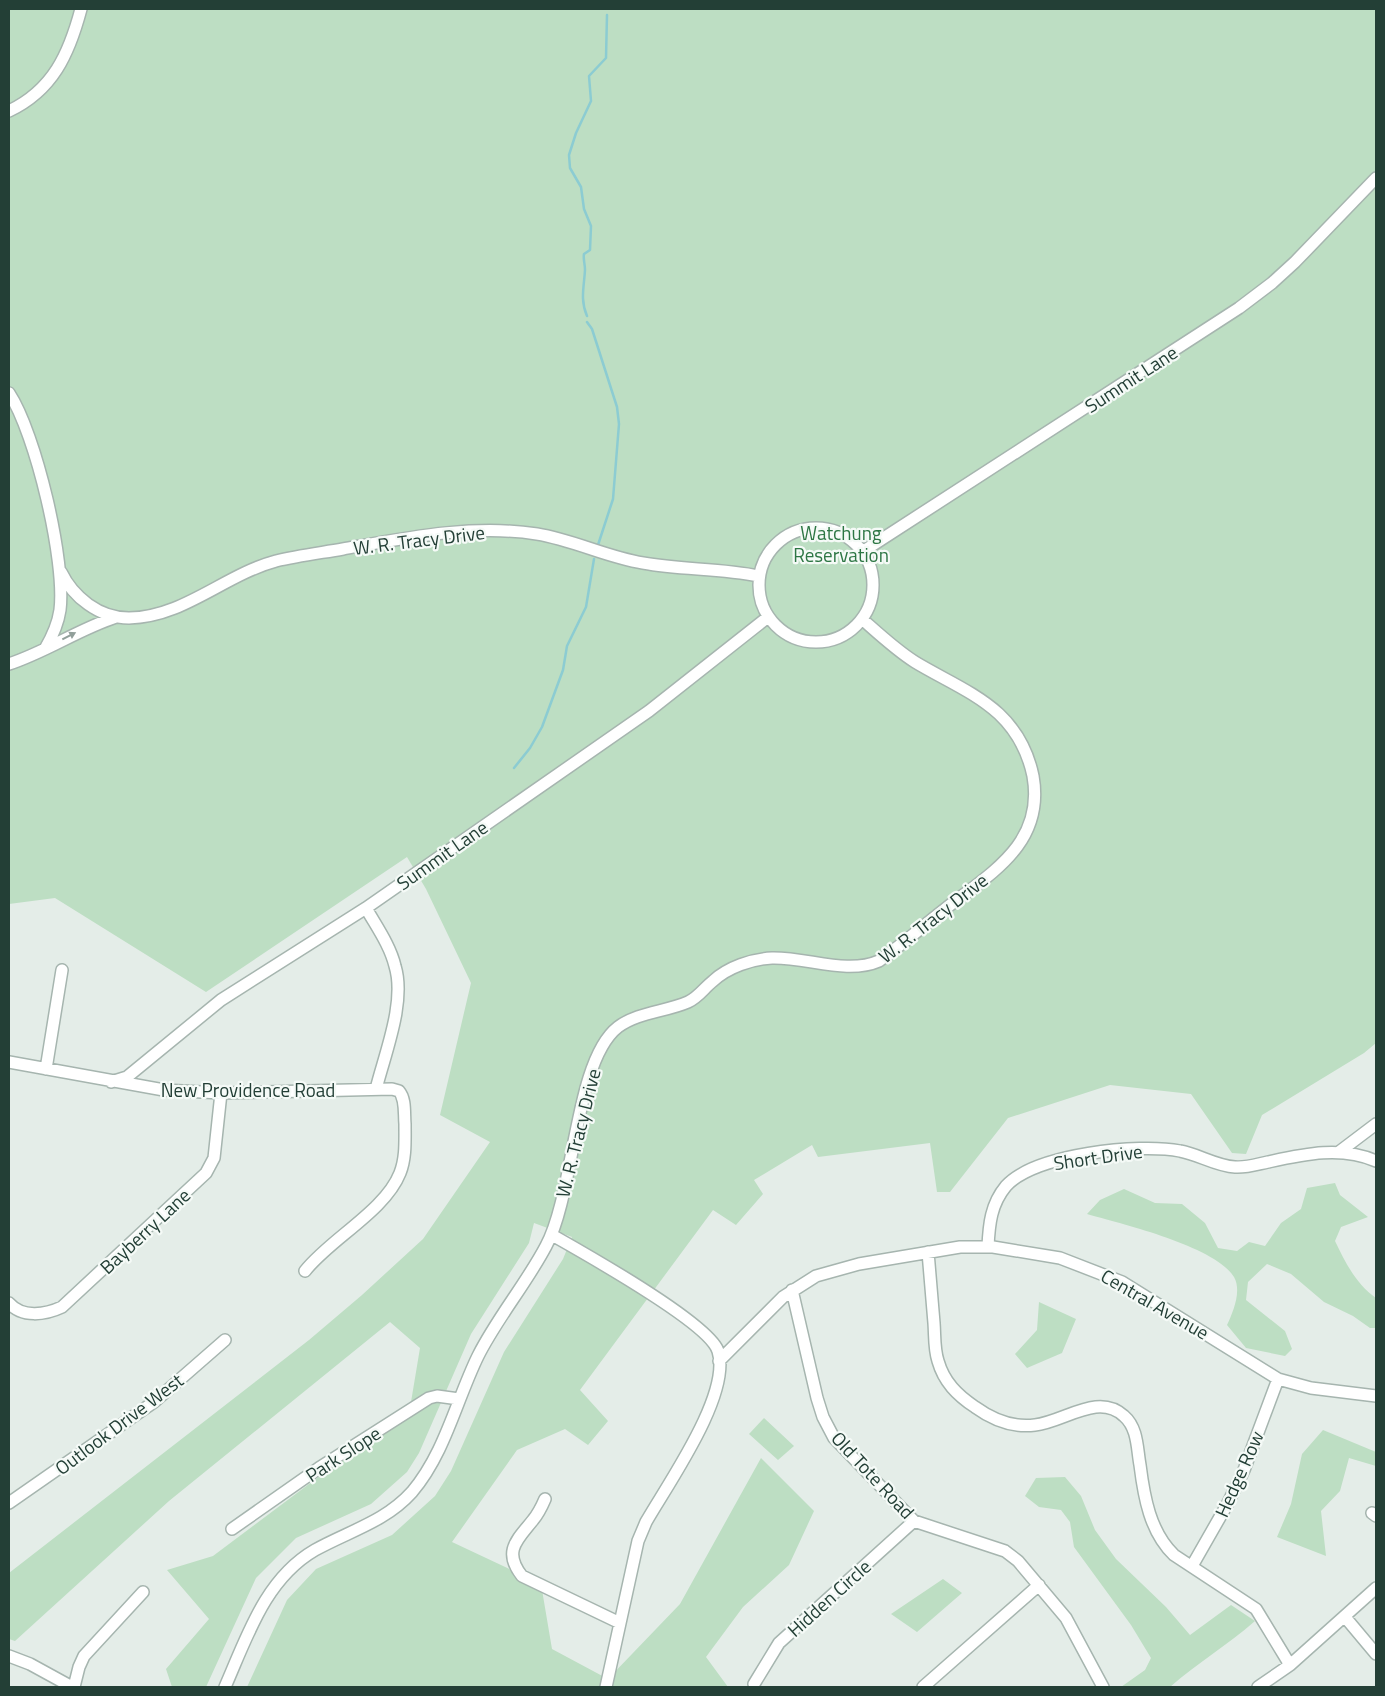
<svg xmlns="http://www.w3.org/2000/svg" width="1385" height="1696" font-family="'Titillium Web',sans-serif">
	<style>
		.green { fill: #bddec3 }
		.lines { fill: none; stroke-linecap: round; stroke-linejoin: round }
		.stream { stroke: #8cccd2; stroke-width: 2.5 }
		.minor-casing { stroke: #a6b5af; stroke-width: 14 }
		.minor { stroke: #fff; stroke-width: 11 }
		.oneway { fill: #919f9a }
		.labels { text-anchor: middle; stroke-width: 4.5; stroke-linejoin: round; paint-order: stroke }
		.street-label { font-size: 19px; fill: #233f36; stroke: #f5faf7 }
		.park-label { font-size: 19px; fill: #2d7644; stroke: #f5faf7 }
	</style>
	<rect width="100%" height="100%" fill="#e4ede8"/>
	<path class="green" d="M 9,9 L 1376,9 L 1376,1043 L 1364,1053 L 1262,1115 L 1246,1154 L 1232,1153 L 1191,1094 L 1110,1085 L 1008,1118 L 950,1192 L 937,1192 L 930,1143 L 818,1157 L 812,1145 L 754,1180 L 763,1194 L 736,1225 L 713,1210 L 580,1390 L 608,1421 L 588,1445 L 565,1429 L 517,1450 L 452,1542 L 541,1584 L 552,1649 L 608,1679 L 680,1604 L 761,1458 L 814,1511 L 789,1565 L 743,1607 L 706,1657 L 728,1687 L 247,1687 L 287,1600 L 316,1569 L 392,1535 L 435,1496 L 451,1471 L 504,1352 L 563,1259 L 572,1237 L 534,1223 L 529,1243 L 471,1334 L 419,1453 L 407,1472 L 371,1504 L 296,1538 L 256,1578 L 206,1687 L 172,1687 L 166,1669 L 209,1619 L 167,1570 L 213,1556 L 349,1454 L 409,1414 L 420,1348 L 390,1322 L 169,1501 L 15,1641 L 9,1639 L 9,1573 L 309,1340 L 362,1295 L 423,1239 L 490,1142 L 440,1115 L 471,983 L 426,889 L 407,857 L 206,992 L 55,898 L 9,904 Z
		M 1335,1183 L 1340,1195 L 1368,1217 L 1341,1227 L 1335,1241 C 1345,1262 1356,1284 1376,1298 L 1376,1328 L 1370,1328 L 1353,1316 L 1324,1302 L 1291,1274 L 1267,1264 L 1248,1282 L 1246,1300 L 1285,1331 L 1292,1349 L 1285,1356 L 1246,1348 L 1227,1325 C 1233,1312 1242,1291 1234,1277 C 1215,1246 1122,1224 1087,1214 L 1100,1200 L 1124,1189 L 1155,1203 L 1182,1204 L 1205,1223 L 1218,1248 L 1237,1251 L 1249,1242 L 1265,1246 L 1281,1223 L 1301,1209 L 1307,1188 Z
		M 1039,1302 L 1076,1319 L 1062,1353 L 1027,1368 L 1015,1354 L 1037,1330 Z
		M 764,1418 L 794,1446 L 778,1460 L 749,1434 Z
		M 1323,1430 L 1376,1452 L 1376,1466 L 1349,1458 L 1340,1491 L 1321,1511 L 1326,1556 L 1277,1537 L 1291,1504 L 1302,1454 Z
		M 1065,1477 L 1081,1496 L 1095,1530 L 1116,1559 L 1166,1607 L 1190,1635 L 1231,1605 L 1255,1621 C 1228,1645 1197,1663 1170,1687 L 1121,1687 L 1145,1670 L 1151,1658 L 1131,1625 L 1074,1547 L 1070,1522 L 1061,1510 L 1039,1507 L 1025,1496 L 1036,1478 Z
		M 943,1579 L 962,1593 L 917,1632 L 891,1614 Z"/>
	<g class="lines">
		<path class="stream" d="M 587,316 C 580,300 584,287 585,270 C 585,264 583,259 584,254 L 590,250 L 591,226 L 584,209 L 581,187 L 570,168 L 569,155 L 576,133 L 591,101 L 589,76 L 606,58 L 607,15
			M 587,322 L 592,329 L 617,407 L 619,424 L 613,499 L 598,545
			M 514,768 L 530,748 L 542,727 L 563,670 L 567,646 L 586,607 L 594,559"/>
		<g class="minor-casing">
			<path id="minor" d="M 9,111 C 53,90 69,54 81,9
				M 9,393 C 36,434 66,562 60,610 C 58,624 52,637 45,649
				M759 585a57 57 0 1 1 114 0a57 57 0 1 1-114 0Z
				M 862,552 L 1239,308 L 1272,283 L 1295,262 L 1376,178
				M 61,572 C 73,597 99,618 129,618 C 184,617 224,575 276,561 C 297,556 320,553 343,549 C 405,538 473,524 537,534 C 574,540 606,557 643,563 C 681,570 720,568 759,576
				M 9,664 C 46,652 79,629 116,617
				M 366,908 C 376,926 390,945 395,966 C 406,1002 385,1053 376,1089
				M 9,1062 L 164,1090 L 221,1093 L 392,1089 L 399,1091 C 406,1099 404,1114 405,1124 C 405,1141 406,1158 400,1173 C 385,1211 330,1239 305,1271
				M 46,1069 L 62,970
				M 111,1082 L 127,1077 L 221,1000 L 366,908 L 649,711 L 768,617
				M 1339,1152 L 1376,1124
				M 552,1235 C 582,1252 709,1323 718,1351 C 732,1394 667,1485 646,1522 L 638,1541 L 606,1687
				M 988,1247 C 989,1224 991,1204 1006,1186 C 1035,1154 1139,1143 1180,1151 C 1198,1154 1216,1166 1235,1167 C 1246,1168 1258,1164 1268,1162 C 1305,1154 1341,1146 1376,1161
				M 928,1252 C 930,1276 932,1300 934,1323 C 935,1336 934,1349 938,1361 C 944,1382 957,1395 975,1407 C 993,1420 1012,1428 1035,1425 C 1064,1422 1098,1392 1124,1416 C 1138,1428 1137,1449 1140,1465 C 1144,1497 1150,1532 1174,1555 L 1256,1609 L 1290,1665
				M 792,1290 L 817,1398 L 823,1417 L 834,1438 L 914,1521 L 1005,1551 L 1018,1561 L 1066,1618 L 1103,1687
				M 9,1303 C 22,1318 45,1315 62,1307 L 206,1173 L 214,1158 L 221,1093
				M 719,1361 L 783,1297 L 816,1276 L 859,1264 L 960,1247 L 993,1247 L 1060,1258 L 1122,1282 L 1278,1379 L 1311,1388 L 1376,1396
				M 545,1499 C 542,1506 538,1514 533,1520 C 518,1539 502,1551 522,1576 L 620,1623
				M 9,1503 L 154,1402 L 225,1340
				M 1372,1513 L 1376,1516
				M 232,1529 L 319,1468 L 429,1398 L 437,1396 L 459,1399
				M 1192,1566 L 1228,1503 L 1244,1470 L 1278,1379
				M 1345,1617 L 1376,1654
				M 9,1656 L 30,1664 L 72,1687
				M 754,1684 L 779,1643 L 914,1521
				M 74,1687 L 79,1667 L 84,1656 L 143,1592
				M 225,1687 C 247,1637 265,1579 315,1550 C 349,1531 385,1522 412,1492 C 445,1453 456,1401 478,1356 C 497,1318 526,1284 546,1246 C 575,1193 574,1061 618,1027 C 638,1012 665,1012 688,1002 C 699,997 704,988 713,981 C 728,967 752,959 772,958 C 807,957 847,975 879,961 C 902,945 923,926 945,909 C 991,873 1045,844 1033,776 C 1028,752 1017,731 999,714 C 975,692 943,679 915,662 C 896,650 879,634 862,619
				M 923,1687 L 1039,1585
				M 1258,1687 L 1290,1665 L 1376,1588"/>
		</g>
		<use href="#minor" class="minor"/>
	</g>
	<defs><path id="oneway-solid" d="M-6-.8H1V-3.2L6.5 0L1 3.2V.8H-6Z" transform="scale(1.25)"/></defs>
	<use class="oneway" href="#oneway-solid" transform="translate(69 636) rotate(-27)"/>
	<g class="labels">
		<g class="street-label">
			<text transform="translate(1131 379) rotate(-33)" y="7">Summit Lane</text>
			<text transform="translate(419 540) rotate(-7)" y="7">W. R. Tracy Drive</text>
			<text transform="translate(442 855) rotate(-35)" y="7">Summit Lane</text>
			<text transform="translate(933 918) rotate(-38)" y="7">W. R. Tracy Drive</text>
			<text x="248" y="1097">New Providence Road</text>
			<text transform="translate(578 1133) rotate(-76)" y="7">W. R. Tracy Drive</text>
			<text transform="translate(1098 1157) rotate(-8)" y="7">Short Drive</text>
			<text transform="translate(145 1231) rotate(-43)" y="7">Bayberry Lane</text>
			<text transform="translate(1155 1304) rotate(30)" y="7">Central Avenue</text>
			<text transform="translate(119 1424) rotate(-37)" y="7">Outlook Drive West</text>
			<text transform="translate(343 1454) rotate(-33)" y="7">Park Slope</text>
			<text transform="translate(1239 1474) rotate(-66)" y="7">Hedge Row</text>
			<text transform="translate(873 1475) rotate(47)" y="7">Old Tote Road</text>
			<text transform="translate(829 1598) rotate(-42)" y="7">Hidden Circle</text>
		</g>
		<g class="park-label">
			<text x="841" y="540">Watchung<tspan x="841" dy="22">Reservation</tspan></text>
		</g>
	</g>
	<rect width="1385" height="1696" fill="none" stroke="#233f36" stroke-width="20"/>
</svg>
